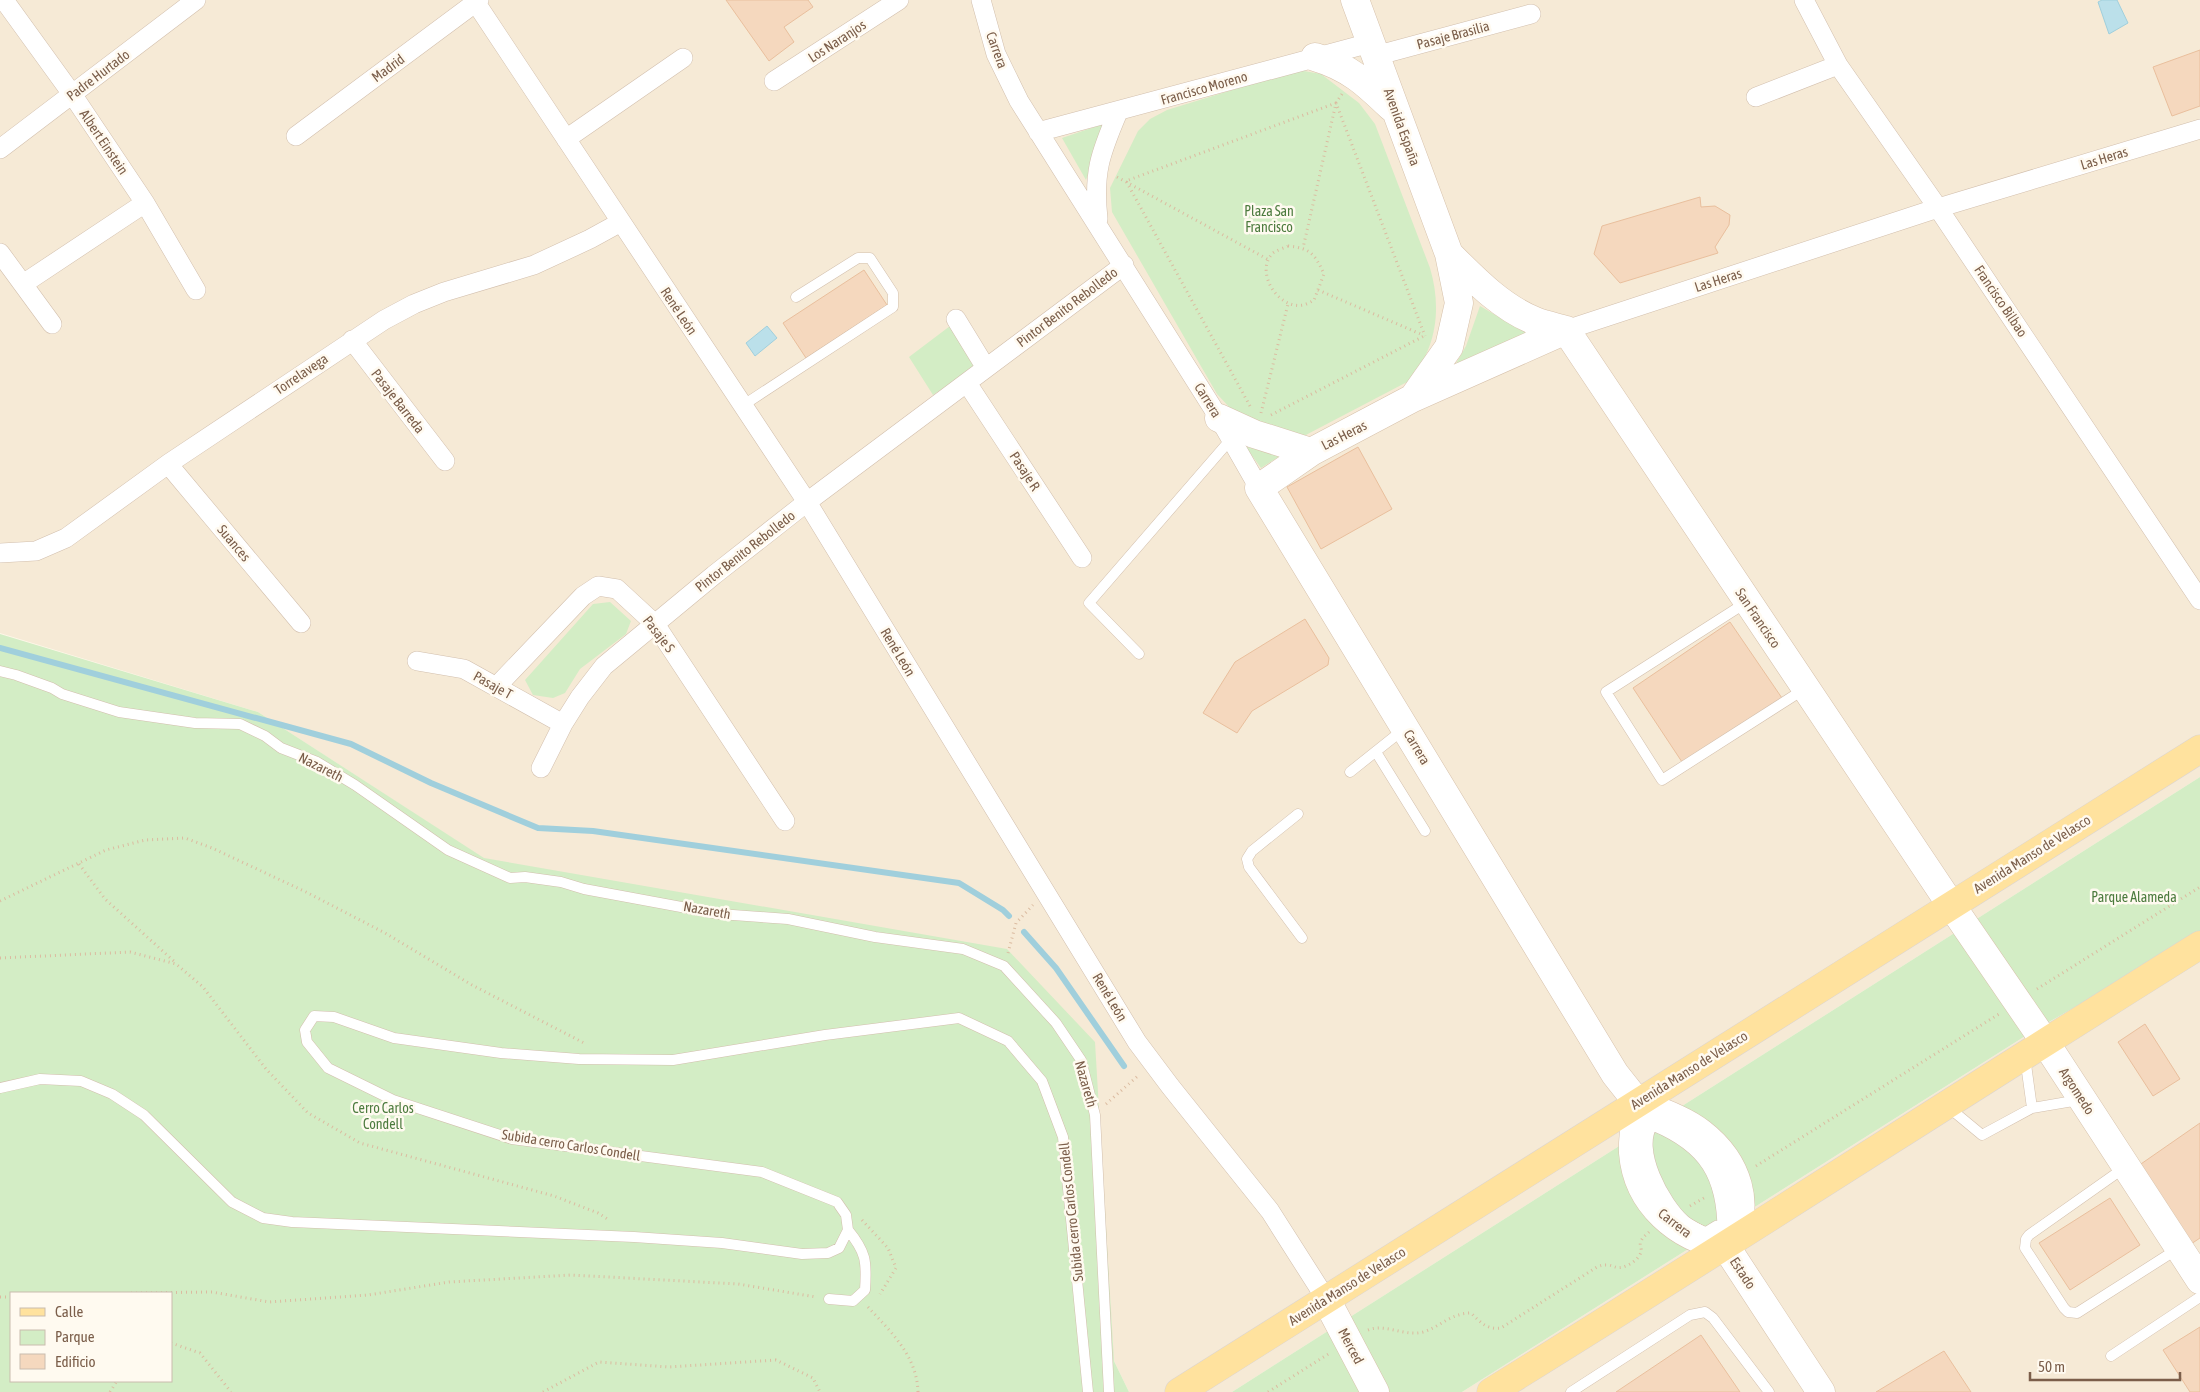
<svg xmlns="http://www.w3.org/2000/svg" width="2200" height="1392" font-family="'Asap Condensed',sans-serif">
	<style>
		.residential { fill: #f6ead6 }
		.green { fill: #d3edc5; fill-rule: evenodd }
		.water { fill: #bbe0ea; stroke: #a0cfdc }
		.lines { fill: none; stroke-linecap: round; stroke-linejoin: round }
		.stream { stroke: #a0cfdc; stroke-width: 6 }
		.building { fill: #f5d8be; stroke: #e9bf9d }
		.lane-casing { stroke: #d2bfad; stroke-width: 11 }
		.street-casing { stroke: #d2bfad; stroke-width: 20 }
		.secondary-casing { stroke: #d7c2ac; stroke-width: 29 }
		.primary-casing { stroke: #ddd5d0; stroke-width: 29 }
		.path { stroke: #dbbba0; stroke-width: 3; stroke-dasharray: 1 4; stroke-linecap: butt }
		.lane { stroke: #fff; stroke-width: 10 }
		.street { stroke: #fff; stroke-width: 19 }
		.secondary { stroke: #fff; stroke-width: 28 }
		.primary { stroke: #ffe29e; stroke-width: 28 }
		.labels { text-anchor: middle; stroke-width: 5; stroke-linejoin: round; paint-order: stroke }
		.street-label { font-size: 14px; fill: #7b5e4a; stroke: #fffaf0 }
		.park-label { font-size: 14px; fill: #4c7b3e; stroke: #fffaf0 }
	</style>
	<rect width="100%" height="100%" fill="#fef7e9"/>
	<path class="residential" d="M 0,0 L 2200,0 L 2200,777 L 1232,1392 L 1129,1392 L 1114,1361 L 483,858 L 258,712 L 0,633 Z
		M 2200,935 L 2200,1392 L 1462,1392 L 2030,1033 Z"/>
	<path class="green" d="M 1304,71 L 1321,74 L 1359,103 L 1375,124 L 1430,268 C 1442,308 1437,351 1407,382 L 1302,437 L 1280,436 L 1231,409 L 1217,394 L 1112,212 L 1110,188 L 1138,131 L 1150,119 L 1167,110 L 1284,74 Z
		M 1106,123 L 1086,180 L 1062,138 Z
		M 1480,306 L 1497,316 L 1534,333 L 1454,367 L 1466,346 Z
		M 950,326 L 976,366 L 933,395 L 909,357 Z
		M 1245,446 L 1280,456 L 1261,468 Z
		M 610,602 L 631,621 L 626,634 L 580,669 L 565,693 L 553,698 L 533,695 L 525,680 L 593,604 Z
		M 0,634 L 258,712 L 484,858 L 1007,949 L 1095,1042 L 1114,1361 L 1129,1392 L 0,1392 ZM 11,1293 L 171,1293 L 171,1381 L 11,1381 Z
		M 2200,777 L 2200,935 L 2198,936 L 2030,1033 L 1462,1392 L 1232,1392 Z"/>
	<path class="water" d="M 2102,0 L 2117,0 L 2128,23 L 2109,34 L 2098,2 Z
		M 767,326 L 777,338 L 755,356 L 746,343 Z"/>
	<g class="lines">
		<path class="stream" d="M 0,648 L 351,744 L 431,783 L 538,828 L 593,831 L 959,883 L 1003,910 L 1009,916
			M 1024,932 L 1056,968 L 1124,1066"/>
	</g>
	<path class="building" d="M 726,0 L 808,0 L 813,7 L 784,27 L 794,42 L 769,61 Z
		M 2200,50 L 2200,106 L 2172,116 L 2153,67 Z
		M 1700,197 L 1701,207 L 1715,206 L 1730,215 L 1729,225 L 1715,247 L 1718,253 L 1620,283 L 1594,254 L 1602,226 Z
		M 864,270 L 887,305 L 806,358 L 783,323 Z
		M 1358,447 L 1392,509 L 1321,549 L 1287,487 Z
		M 1305,619 L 1329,658 L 1328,665 L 1252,711 L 1237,733 L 1203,713 L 1235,662 Z
		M 1730,622 L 1784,701 L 1684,765 L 1633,688 Z
		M 2145,1024 L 2180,1079 L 2153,1096 L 2118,1042 Z
		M 2200,1123 L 2200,1238 L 2191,1244 L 2138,1166 Z
		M 2110,1198 L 2140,1245 L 2070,1290 L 2039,1243 Z
		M 2200,1327 L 2200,1392 L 2190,1392 L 2163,1350 Z
		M 1701,1335 L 1740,1392 L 1616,1392 Z
		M 1944,1351 L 1971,1392 L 1876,1392 Z"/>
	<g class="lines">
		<g class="lane-casing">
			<path id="lane" d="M 742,406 L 893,307 L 893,293 L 870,258 L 858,258 L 796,297
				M 1747,602 L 1606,692 L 1662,780 L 1806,688
				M 1139,654 L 1089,603 L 1231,439
				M 0,671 L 16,675 L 52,688 L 62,694 L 119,712 L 195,723 L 240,724 L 265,736 L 281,748 L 317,762 L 355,785 L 448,850 L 510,878 L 525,877 L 561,882 L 584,889 L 719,914 L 788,919 L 875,937 L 963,949 L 1004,966 L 1056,1023 L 1081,1060 L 1095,1115 L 1109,1392
				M 1376,752 L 1425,831
				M 1350,772 L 1404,729
				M 1298,814 L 1252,851 L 1247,859 L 1249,867 L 1302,938
				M 2025,1057 L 2032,1108
				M 0,1088 L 40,1079 L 81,1081 L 112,1094 L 144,1115 L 232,1202 L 263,1218 L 292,1222 L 634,1237 L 722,1243 L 802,1254 L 828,1253 L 839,1248 L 848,1230 L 846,1215 L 837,1202 L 762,1172 L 512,1139 L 393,1100 L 328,1068 L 307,1042 L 305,1030 L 314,1016 L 334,1017 L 394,1038 L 501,1053 L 579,1059 L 673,1060 L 825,1035 L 959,1018 L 1008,1041 L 1042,1081 L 1063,1137 L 1088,1392
				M 1947,1106 L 1982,1135 L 2032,1108 L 2079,1100
				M 2124,1168 L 2029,1235 L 2026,1239 L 2025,1248 L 2064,1308 L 2068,1312 L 2077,1313 L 2179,1248
				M 829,1299 L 853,1301 L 865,1290 C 867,1261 866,1252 848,1230
				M 2111,1356 L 2200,1297
				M 1571,1392 L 1690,1315 L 1705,1312 L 1713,1318 L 1769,1392"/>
		</g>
		<g class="street-casing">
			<path id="street" d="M 4,0 L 72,94 L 145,203 L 196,290
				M 474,0 L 807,502 L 1137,1042 L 1170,1086 L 1270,1211 L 1326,1299
				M 981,0 L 996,54 L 1019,101 L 1219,418 L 1259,488
				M 1804,0 L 1838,65 L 1938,208 L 2200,600
				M 1375,56 L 1531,14
				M 774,81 L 899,0
				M 1756,97 L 1838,65
				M 1038,132 L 1370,43
				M 296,136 L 479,0
				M 566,139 L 683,58
				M 0,149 L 196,0
				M 1098,219 C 1093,173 1100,154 1118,112
				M 0,253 L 52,324
				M 23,284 L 145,203
				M 956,319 L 986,368
				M 1566,330 L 1938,208 L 2200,129
				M 352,340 L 445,461
				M 967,383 L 1082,558
				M 168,464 L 301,623
				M 0,553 L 36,551 L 66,538 L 168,464 L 384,320 L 414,304 L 444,292 L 534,265 L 590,239 L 621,222
				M 417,661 L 464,669 L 563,724
				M 496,687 L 583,596 L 598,586 L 617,589 L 655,624 L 785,821
				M 541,768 L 563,724 L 580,697 L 604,666 L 714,575 L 807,502 L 1124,265
				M 1656,1122 C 1708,1144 1727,1175 1727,1231 L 1718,1230 L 1705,1238 C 1697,1233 1688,1229 1682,1224 C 1661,1206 1630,1149 1649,1123 Z"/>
		</g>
		<g class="secondary-casing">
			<path id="secondary" d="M 1355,0 L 1449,254 L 1459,303 L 1449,347 L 1413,398
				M 1315,57 C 1349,67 1366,83 1391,107
				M 1449,254 C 1475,280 1501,307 1535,321 C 1545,325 1556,327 1566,330
				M 1566,330 L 1413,398 L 1311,452 L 1259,488 L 1615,1074 L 1638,1103 C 1636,1119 1632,1136 1633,1153 C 1637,1204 1678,1238 1726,1247
				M 1566,330 L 1951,905 L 2045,1042 L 2200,1280
				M 1219,418 L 1254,434 L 1311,452
				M 1638,1103 C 1658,1111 1683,1119 1701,1133 C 1737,1161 1755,1207 1726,1247
				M 1726,1247 L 1821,1392
				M 1326,1299 L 1375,1392"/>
		</g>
		<g class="primary-casing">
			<path id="primary" d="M 1179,1392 L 2200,749
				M 1491,1392 C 1729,1245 1963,1093 2200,945"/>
		</g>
		<path class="path" d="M 1342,94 L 1336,103 L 1425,336
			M 1117,177 L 1269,260
			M 1288,246 C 1310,248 1315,254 1324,274 L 1314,300 C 1311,302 1307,304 1303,305 C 1278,310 1254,271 1273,253 C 1277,250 1284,248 1288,246 Z
			M 1318,290 L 1423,335
			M 1250,406 L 1126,181 L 1336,103 L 1303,248
			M 1261,413 L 1288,304
			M 1271,415 L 1424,336
			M 79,864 L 105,899 L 176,963
			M 0,901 L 106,850 L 145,840 L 185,838 L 212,848 L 306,892 L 385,933 L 472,985 L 586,1044
			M 1008,953 L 1016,923 L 1033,905
			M 0,958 L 130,952 L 176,964 L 203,987 L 266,1069 L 308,1113 L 360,1143 L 554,1196 L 598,1213 L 609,1220
			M 2037,989 L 2200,887
			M 1106,1104 L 1139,1075
			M 1756,1166 L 1999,1014
			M 1690,1206 L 1704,1198
			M 862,1220 L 888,1248 L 896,1268 L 880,1294
			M 131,1293 L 212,1292 L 269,1302 L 368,1295 L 449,1282 L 571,1275 L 738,1284 L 816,1297
			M 0,1297 L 11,1297
			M 868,1307 C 891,1332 917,1356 918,1392
			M 1368,1330 C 1386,1323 1404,1337 1423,1332 C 1440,1327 1451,1313 1471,1313 C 1480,1322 1487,1330 1501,1328 L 1597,1267 C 1611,1261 1614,1270 1623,1267 C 1630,1265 1639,1259 1641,1252 C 1642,1248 1639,1245 1641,1241 C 1643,1237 1646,1235 1649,1232
			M 171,1343 L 200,1353 L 231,1392
			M 110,1392 L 117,1381
			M 543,1392 L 599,1362 L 669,1367 L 776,1360 L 813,1378 L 820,1392
			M 1268,1392 L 1330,1353"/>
		<use href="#lane" class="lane"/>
		<use href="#street" class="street"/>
		<use href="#secondary" class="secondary"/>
		<use href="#primary" class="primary"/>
	</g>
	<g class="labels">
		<g class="street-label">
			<text transform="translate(1453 35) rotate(-15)" y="5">Pasaje Brasilia</text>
			<text transform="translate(837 41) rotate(-33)" y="5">Los Naranjos</text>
			<text transform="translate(997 50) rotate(70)" y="5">Carrera</text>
			<text transform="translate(388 68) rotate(-36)" y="5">Madrid</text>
			<text transform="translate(98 75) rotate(-37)" y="5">Padre Hurtado</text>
			<text transform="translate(1204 88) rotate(-16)" y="5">Francisco Moreno</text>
			<text transform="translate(1402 127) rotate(70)" y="5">Avenida España</text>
			<text transform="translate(104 142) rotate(56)" y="5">Albert Einstein</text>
			<text transform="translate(2104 158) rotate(-17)" y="5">Las Heras</text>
			<text transform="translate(1718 280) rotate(-18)" y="5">Las Heras</text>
			<text transform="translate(2001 301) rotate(56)" y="5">Francisco Bilbao</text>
			<text transform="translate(1067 307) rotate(-37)" y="5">Pintor Benito Rebolledo</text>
			<text transform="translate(679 311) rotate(56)" y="5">René León</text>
			<text transform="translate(301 374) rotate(-34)" y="5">Torrelavega</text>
			<text transform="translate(1208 400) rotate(58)" y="5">Carrera</text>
			<text transform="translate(398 401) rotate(52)" y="5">Pasaje Barreda</text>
			<text transform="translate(1344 435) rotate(-27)" y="5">Las Heras</text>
			<text transform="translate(1025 471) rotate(57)" y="5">Pasaje R</text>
			<text transform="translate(234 543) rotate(50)" y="5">Suances</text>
			<text transform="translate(745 551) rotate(-38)" y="5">Pintor Benito Rebolledo</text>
			<text transform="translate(1758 618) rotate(56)" y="5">San Francisco</text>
			<text transform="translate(659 634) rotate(52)" y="5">Pasaje S</text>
			<text transform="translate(898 652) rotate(59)" y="5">René León</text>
			<text transform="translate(493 685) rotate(29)" y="5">Pasaje T</text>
			<text transform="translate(1417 747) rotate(59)" y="5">Carrera</text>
			<text transform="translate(321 767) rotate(27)" y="5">Nazareth</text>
			<text transform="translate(2032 854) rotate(-32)" y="5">Avenida Manso de Velasco</text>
			<text transform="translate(707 910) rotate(10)" y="5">Nazareth</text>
			<text transform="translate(1110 997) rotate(59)" y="5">René León</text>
			<text transform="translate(1689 1070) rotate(-32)" y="5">Avenida Manso de Velasco</text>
			<text transform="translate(1086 1084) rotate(74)" y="5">Nazareth</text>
			<text transform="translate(2077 1091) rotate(57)" y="5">Argomedo</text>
			<text transform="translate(571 1145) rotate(9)" y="5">Subida cerro Carlos Condell</text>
			<text transform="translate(1071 1212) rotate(-96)" y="5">Subida cerro Carlos Condell</text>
			<text transform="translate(1675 1223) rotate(38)" y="5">Carrera</text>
			<text transform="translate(1743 1273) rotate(57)" y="5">Estado</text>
			<text transform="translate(1347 1286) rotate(-32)" y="5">Avenida Manso de Velasco</text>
			<text transform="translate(1351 1346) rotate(62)" y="5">Merced</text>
		</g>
		<g class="park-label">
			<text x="1269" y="216">Plaza San<tspan x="1269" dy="16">Francisco</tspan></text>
			<text x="2134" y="902">Parque Alameda</text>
			<text x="383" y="1113">Cerro Carlos<tspan x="383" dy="16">Condell</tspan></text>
		</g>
	</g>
	<rect x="10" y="1292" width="162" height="90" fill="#fffaf0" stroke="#cabcae"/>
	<rect x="20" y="1308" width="25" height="8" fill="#ffe29e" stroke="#cabcae"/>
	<text x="55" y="1317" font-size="15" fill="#7b5e4a">Calle</text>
	<rect x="20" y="1330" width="25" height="15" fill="#d3edc5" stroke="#cabcae"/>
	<text x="55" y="1342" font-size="15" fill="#7b5e4a">Parque</text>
	<rect x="20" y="1354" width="25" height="15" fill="#f5d8be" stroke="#cabcae"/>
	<text x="55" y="1367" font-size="15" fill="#7b5e4a">Edificio</text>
	<path d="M2030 1372v8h150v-8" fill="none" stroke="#7b5e4a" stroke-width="2.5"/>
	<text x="2038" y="1372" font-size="15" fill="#7b5e4a" stroke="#fffaf0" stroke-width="4" paint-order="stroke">50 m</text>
</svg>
